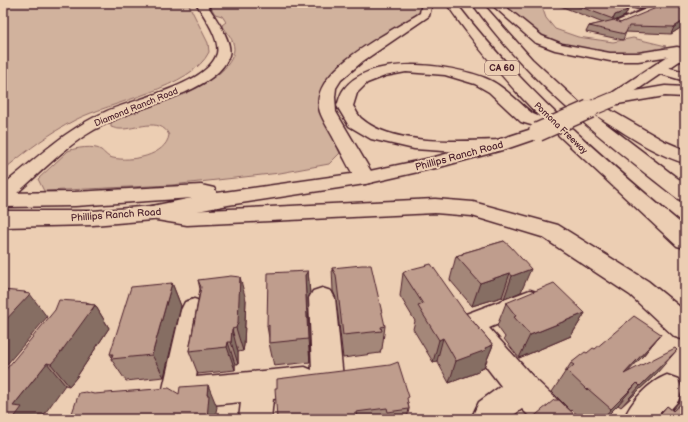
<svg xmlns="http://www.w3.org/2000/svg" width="688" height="422" font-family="'Balsamiq Sans',sans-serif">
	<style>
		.green { fill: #d1b29d; stroke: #8e6864 }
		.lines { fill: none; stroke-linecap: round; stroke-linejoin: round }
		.minor-casing { stroke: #4a1f2b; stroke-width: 3 }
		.major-casing { stroke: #4a1f2b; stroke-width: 3 }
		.highway-casing { stroke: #4a1f2b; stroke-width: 3 }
		.minor { fill: #ecceb3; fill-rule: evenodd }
		.major { fill: #ecceb3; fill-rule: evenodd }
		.highway { fill: #ecceb3; fill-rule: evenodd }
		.major-bridge-far1-casing { stroke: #4a1f2b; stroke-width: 16; stroke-linecap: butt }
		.major-bridge-casing { stroke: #4a1f2b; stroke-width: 21; stroke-linecap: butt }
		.major-bridge-far1 { stroke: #ecceb3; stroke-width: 14 }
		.major-bridge { stroke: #ecceb3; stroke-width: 18 }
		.wall { fill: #a48779; stroke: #4a1f2b }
		.shaded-wall { fill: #866e63; stroke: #4a1f2b }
		.building { fill: #bf9d8d; stroke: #4a1f2b }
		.labels { text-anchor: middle; stroke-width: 4; stroke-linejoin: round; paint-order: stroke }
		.shield { fill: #ecceb3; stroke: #7b5454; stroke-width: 1 }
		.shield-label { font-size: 9px; font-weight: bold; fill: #4a1f2b }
		.far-street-label { font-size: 9px; fill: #4a1f2b; stroke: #ecceb3 }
		.street-label { font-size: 10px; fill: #4a1f2b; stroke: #ecceb3 }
	</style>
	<rect width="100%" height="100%" fill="#ecceb3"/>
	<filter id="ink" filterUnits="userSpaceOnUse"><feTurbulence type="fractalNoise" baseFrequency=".025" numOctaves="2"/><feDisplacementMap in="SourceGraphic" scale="8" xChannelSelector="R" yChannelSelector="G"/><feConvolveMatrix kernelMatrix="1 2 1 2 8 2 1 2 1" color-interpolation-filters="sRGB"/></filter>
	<g filter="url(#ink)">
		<path class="green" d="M 3,3 L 188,3 L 208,43 L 209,52 C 192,88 110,102 75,120 C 50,133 29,149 7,167 L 3,168 Z
			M 208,3 L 423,3 L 423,9 L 417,17 L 327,81 L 342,148 L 338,149 L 340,153 L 329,164 L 280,173 L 172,185 L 44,191 L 38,179 L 68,151 C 74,148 95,145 101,150 C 105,153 107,157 113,158 C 130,162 166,156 169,135 C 160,116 135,130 120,129 C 117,129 114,128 111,127 L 111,123 C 138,107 232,87 234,49 C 234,40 227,32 222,25 L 226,22 L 222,16 L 215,14 Z
			M 501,3 L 533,3 L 542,7 L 546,18 L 555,29 L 578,37 L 613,42 L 633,38 L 666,46 C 639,64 566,50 539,35 C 525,28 513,13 501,3 Z"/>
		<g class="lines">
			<g class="minor-casing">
				<path id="minor" d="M 196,3 L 206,3 C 213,15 233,40 229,55 C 220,87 155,103 127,114 C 116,118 105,124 94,130 C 62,148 38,176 10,199 L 3,201 L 3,185 C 40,156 63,131 107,111 C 135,99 204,85 216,56 C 223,42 203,15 196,3 Z
					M 660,3 L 673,3 L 671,5 L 621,27 L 613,27 L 612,25 L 613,23 Z
					M 322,288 L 331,291 L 335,298 L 343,378 L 339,388 L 328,392 L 317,388 L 316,391 L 305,395 L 273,399 L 271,419 L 239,419 L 241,402 L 181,408 L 167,404 L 162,393 L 181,310 L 185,302 L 194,299 L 203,302 L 207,310 L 196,377 L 305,367 L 312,370 L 309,298 L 313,291 Z
					M 530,290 L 539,293 L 543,300 L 539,307 L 489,328 L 534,378 L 566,408 L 571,419 L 532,419 L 522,409 L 508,419 L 471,419 L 479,402 L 501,386 L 461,334 L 458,333 L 454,325 L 458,317 Z
					M 667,375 L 678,379 L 682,390 L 678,401 L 662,419 L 624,419 C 631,401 649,382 667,375 Z"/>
			</g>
			<g class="major-casing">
				<path id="major" d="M 685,51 L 685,59 L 678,62 L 618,103 L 612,105 L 606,103 L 604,100 L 606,97 L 668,56 Z
					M 538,127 L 544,128 L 547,132 L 544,136 L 506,149 L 440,167 L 365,184 L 228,205 L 152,220 L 93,225 L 3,227 L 3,211 L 93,211 L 152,206 L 192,198 L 75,206 L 3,207 L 3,193 L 75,192 L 201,185 L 214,188 L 217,193 L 365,172 L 431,158 L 494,141 Z"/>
			</g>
			<g class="highway-casing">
				<path id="highway" d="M 422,3 L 432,3 L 429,16 L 363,61 L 341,80 L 336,88 L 335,97 L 336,112 L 375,178 L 372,182 L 365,184 L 358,182 C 350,171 344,157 337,145 C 332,134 324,123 320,112 C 306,70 392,32 420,13 Z
					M 446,3 L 456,3 C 523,90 602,157 685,227 L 685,248 L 677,246 L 555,132 L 521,122 L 489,92 L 475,84 L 445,75 L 406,72 L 385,76 L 367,83 L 357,93 L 353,106 C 356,110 358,116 362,119 C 393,146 461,141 500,140 L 506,141 L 509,145 L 506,149 L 458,152 L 414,149 L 371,139 L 349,126 L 337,106 C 339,101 340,94 344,89 C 370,54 449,64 485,78 C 503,85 518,102 533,114 L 540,117 C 505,81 474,44 446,3 Z
					M 472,3 L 482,3 L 532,59 L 584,107 L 586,103 L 592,101 L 598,103 L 664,141 L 685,150 L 685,163 C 652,154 621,130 592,113 L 685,184 L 685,201 L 678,199 C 603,140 527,81 472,3 Z
					M 490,3 L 501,3 L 542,36 L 562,44 L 610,53 L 638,53 L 677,47 L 682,48 L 683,51 L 682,54 L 677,55 L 638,61 L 610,61 L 555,50 L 534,42 Z
					M 659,65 L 685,72 L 685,81 L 654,72 L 652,69 L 654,66 Z
					M 665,86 L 685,87 L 685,97 L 665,96 L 612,105 L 606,103 L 604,100 L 606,97 L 612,95 Z
					M 435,199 L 473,202 L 558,225 L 648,281 L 685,311 L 685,340 L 675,337 L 630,295 L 542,237 L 472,216 L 435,213 L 187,225 L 144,218 L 141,213 L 144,208 L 152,206 L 187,211 Z"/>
			</g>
			<use href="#minor" class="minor"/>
			<use href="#major" class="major"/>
			<use href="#highway" class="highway"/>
			<g class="major-bridge-far1-casing">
				<path id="major-bridge-far1" d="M 588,110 L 612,100"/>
			</g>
			<g class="major-bridge-casing">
				<path id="major-bridge" d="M 538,132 L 590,109"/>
			</g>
			<use href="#major-bridge-far1" class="major-bridge-far1"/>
			<use href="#major-bridge" class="major-bridge"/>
		</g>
		<path class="wall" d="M 553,3 L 603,3 L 628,10 L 625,16 L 615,21 L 620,23 L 685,3 L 685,25 L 671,34 L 626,32 L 623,40 L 586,32 L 589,26 L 603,23 Z
			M 612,3 L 656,3 L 639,10 Z
			M 504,241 L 521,292 L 504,299 L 502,297 L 472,306 L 450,280 L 456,256 L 462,254 L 463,253 Z
			M 332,268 L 385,326 L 382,349 L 381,349 L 380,353 L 343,358 L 336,298 L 333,291 Z
			M 308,271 L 310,294 L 308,298 L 310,362 L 274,366 L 269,343 L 269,338 L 267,326 Z
			M 403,273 L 464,311 L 493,345 L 484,367 L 479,369 L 478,372 L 449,383 L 437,361 L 433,362 L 413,329 L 415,321 L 400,296 Z
			M 198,280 L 246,300 L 244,345 L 243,351 L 238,352 L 238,364 L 235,364 L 235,370 L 198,374 L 189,351 L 200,289 Z
			M 172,283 L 181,306 L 164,377 L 126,381 L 111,359 L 112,357 L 110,354 Z
			M 506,303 L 585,313 L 571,336 L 519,358 L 504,339 L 505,337 L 497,326 Z
			M 88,304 L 95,305 L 109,328 L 76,378 L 69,386 L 65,385 L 3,419 Z
			M 661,334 L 642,357 L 628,371 L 657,373 L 621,407 L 618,405 L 604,419 L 582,419 L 572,410 L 571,411 L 552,392 L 571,363 L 587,353 L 595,349 Z
			M 685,389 L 685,419 L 654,419 L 667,406 L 672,410 L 679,402 L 683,391 Z
			M 408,402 L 409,409 L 407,419 L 277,419 Z"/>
		<path class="shaded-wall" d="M 645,3 L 656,3 L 639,10 L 641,4 Z
			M 628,10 L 625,16 L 612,22 L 615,15 Z
			M 685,20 L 685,25 L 671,34 L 674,27 Z
			M 531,269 L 521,292 L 504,299 L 512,276 Z
			M 308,271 L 310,294 L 308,298 L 310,362 L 308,339 L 305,275 Z
			M 510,273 L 502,297 L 472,306 L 480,283 Z
			M 240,277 L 246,300 L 244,345 L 243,351 L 236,328 Z
			M 172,283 L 181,306 L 164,377 L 152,355 Z
			M 25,292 L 28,296 L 30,294 L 47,317 L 3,369 L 3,323 Z
			M 87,302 L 92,310 L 95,305 L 109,328 L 76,378 L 69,386 L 51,364 Z
			M 585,313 L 571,336 L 519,358 L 530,335 Z
			M 232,329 L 238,352 L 238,364 L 231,342 Z
			M 661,334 L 642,357 L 606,395 L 624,374 Z
			M 443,338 L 437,361 L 433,362 L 439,340 Z
			M 228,342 L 235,364 L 235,370 L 227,347 Z
			M 493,345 L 484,367 L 479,369 L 478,372 L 449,383 L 456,361 Z
			M 677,350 L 657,373 L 621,407 L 640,386 Z
			M 47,363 L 65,385 L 41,419 L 13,419 L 13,406 Z
			M 637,383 L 618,405 L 604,419 L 602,419 L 611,409 Z
			M 208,385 L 217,407 L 216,412 L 218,416 L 218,419 L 207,419 L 207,395 Z"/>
		<path class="building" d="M 570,3 L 603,3 L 628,10 L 615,15 L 613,19 Z
			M 636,3 L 645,3 L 641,4 Z
			M 668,3 L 685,3 L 685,7 L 679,6 L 685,10 L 685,20 L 674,27 L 629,26 L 625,34 L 589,26 L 614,20 L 620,23 Z
			M 504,241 L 510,246 L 531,269 L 512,276 L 510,273 L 480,283 L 456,256 L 463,254 L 463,253 Z
			M 431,264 L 464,311 L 493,345 L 485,348 L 486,350 L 456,361 L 443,338 L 439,340 L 418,306 L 423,304 L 403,273 L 408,270 Z
			M 362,265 L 371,265 L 385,326 L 381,327 L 382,331 L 343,335 L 336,275 L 332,268 Z
			M 308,271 L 305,275 L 308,339 L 269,343 L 269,325 L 267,326 L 268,273 Z
			M 231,276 L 240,277 L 238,322 L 236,328 L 232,329 L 231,342 L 228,342 L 227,347 L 189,351 L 201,287 L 198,280 Z
			M 172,283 L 152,355 L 111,359 L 113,354 L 110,354 L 131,287 Z
			M 554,283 L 585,313 L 530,335 L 514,317 L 516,316 L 506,303 Z
			M 3,290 L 25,292 L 24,293 L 30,294 L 3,323 Z
			M 59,300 L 87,302 L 86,304 L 95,305 L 58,356 L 51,364 L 47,363 L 13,406 L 22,407 L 13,419 L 3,419 L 3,373 L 55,310 Z
			M 634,316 L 661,334 L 624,374 L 675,348 L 677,350 L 640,386 L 637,383 L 611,409 L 588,389 L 587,390 L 567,371 L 574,365 L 571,363 L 585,352 L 587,353 L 593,348 L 595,349 Z
			M 398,362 L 409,397 L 407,398 L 409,409 L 388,412 L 387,408 L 356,412 L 357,419 L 277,419 L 275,388 L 277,388 L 277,379 L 390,365 Z
			M 208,385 L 207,395 L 209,395 L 207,419 L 70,419 L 79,393 L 86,392 L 94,394 L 169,388 L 179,394 L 180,387 Z
			M 554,400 L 559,400 L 579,419 L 531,419 Z
			M 685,400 L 685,419 L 656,419 L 667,406 L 673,411 Z"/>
	</g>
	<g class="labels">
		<rect class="shield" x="485" y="61" width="34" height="14" rx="3"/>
		<g class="shield-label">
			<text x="502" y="71">CA 60</text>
		</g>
		<g class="far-street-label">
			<text transform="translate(136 107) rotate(-22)" y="3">Diamond Ranch Road</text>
			<text transform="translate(561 128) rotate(44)" y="3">Pomona Freeway</text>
		</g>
		<g class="street-label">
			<text transform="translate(459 155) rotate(-15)" y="4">Phillips Ranch Road</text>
			<text transform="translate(116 214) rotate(-4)" y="4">Phillips Ranch Road</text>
		</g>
	</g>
	<rect width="688" height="422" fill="none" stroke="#ecceb3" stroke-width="16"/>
	<rect x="8" y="8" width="672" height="406" fill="none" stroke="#4a1f2b" stroke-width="1.5" filter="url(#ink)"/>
</svg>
